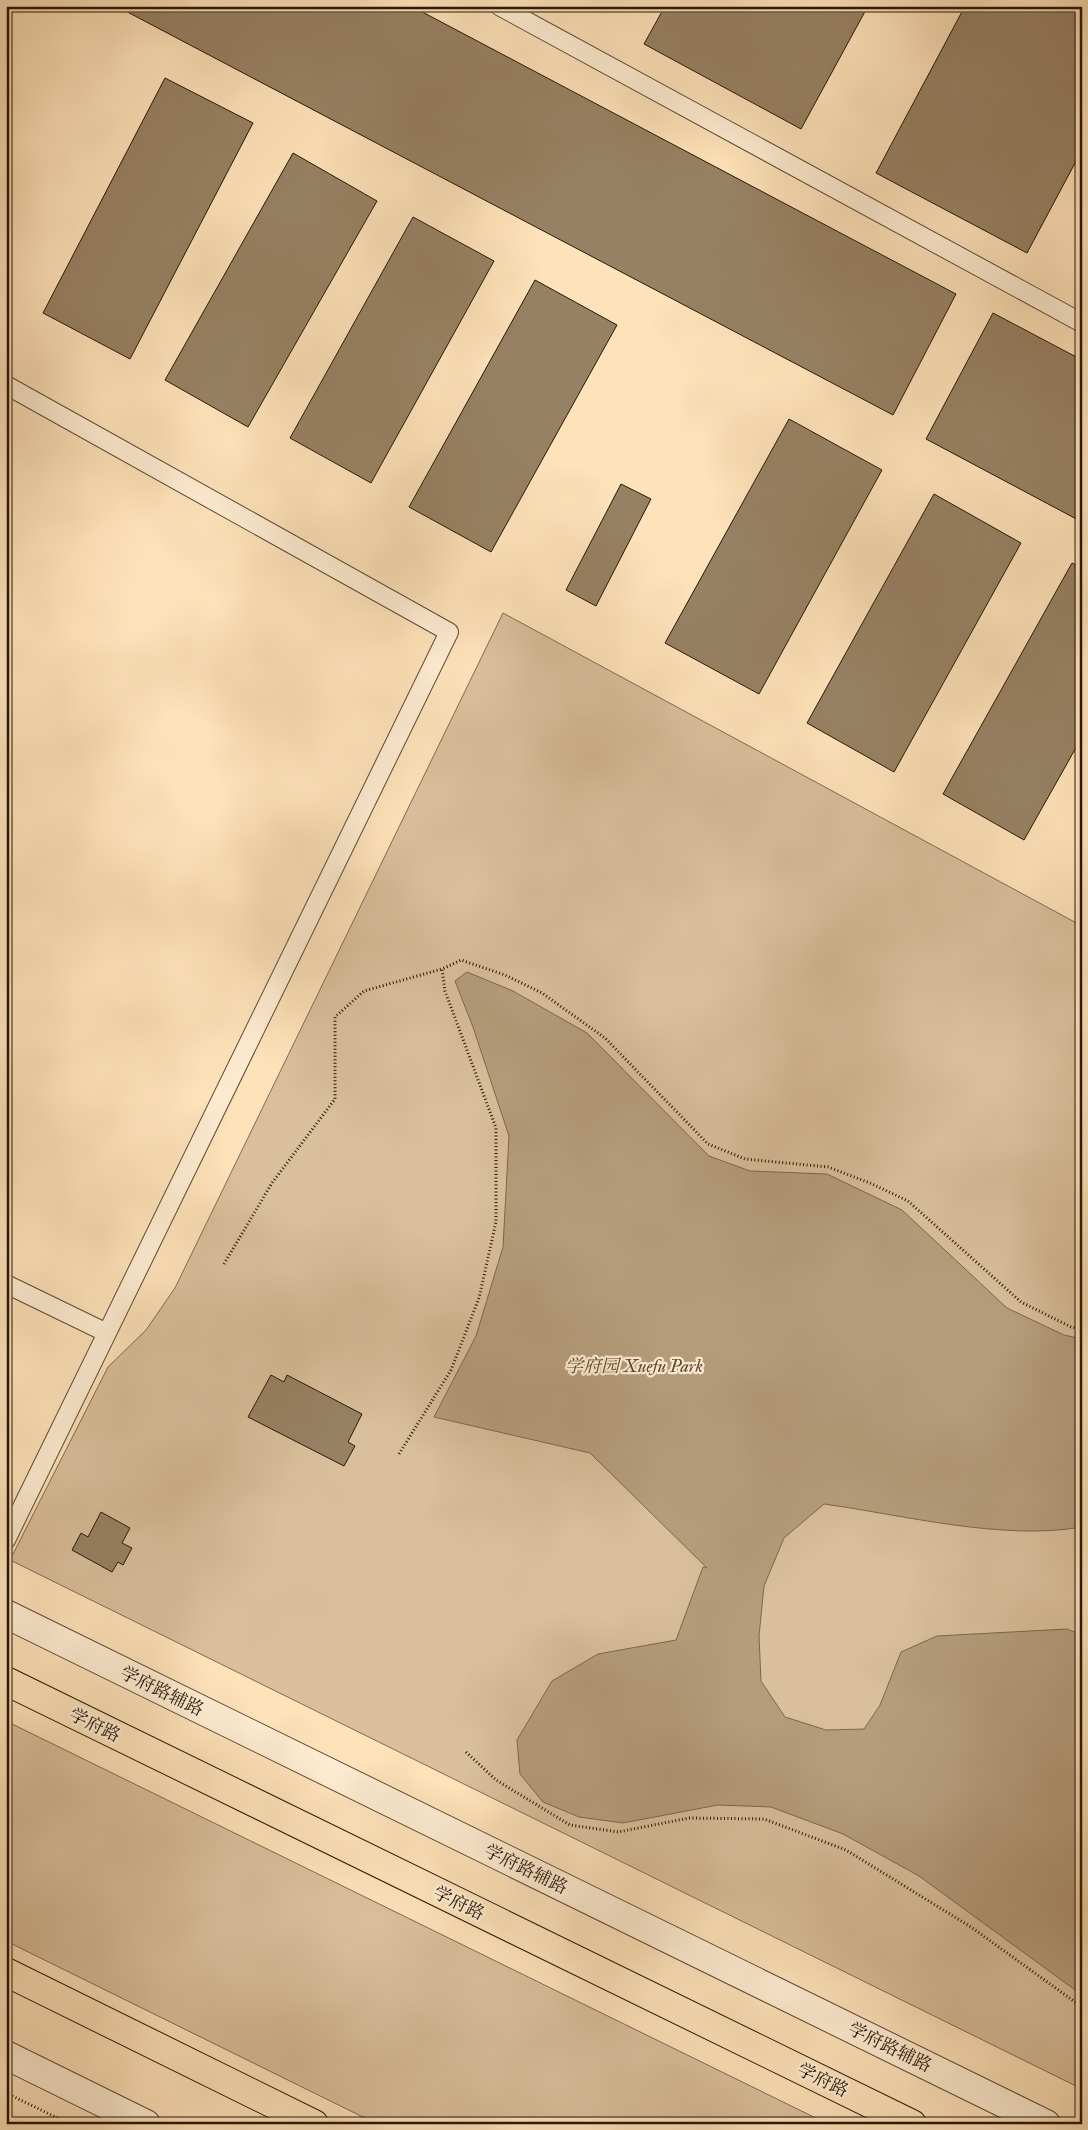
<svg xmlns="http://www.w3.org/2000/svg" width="1088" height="2130" font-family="'IM FELL Double Pica','Noto Serif SC',serif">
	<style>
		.green { fill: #d9bf9b; stroke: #806b51 }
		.water { fill: #b59d7c; stroke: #7c674d }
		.building { fill: #978164; stroke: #271707 }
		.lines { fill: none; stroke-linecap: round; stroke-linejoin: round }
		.lane-casing { stroke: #5d4a34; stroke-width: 20 }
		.street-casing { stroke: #5d4a34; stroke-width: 30 }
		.highway-casing { stroke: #271707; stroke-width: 30 }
		.path { stroke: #271707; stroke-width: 3; stroke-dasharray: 1 2.5; stroke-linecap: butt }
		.lane { stroke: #feecd2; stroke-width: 18 }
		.street { stroke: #feecd2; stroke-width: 28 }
		.highway { stroke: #fee2b9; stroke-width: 28 }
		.labels { text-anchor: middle; stroke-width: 4.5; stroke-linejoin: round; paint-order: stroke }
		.park-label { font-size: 18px; font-style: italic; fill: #5c4933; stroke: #feecd2 }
		.street-label { font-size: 18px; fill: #271707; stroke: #feecd2 }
	</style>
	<rect width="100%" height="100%" fill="#fee2b9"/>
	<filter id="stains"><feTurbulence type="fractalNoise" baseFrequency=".004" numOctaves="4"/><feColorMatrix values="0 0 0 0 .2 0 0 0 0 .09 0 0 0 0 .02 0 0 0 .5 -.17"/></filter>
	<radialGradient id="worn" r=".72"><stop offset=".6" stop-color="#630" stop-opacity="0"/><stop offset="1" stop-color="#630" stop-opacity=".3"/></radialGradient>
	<path class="green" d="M 503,613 L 1082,926 L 1082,2089 L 10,1560 L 108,1367 L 146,1330 L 175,1288 Z
		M 6,1721 L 828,2124 L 377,2124 L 6,1941 Z"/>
	<path class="water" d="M 467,972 L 513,991 L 587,1033 L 709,1156 L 750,1171 L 827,1174 L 902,1210 L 1007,1308 L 1064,1335 L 1082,1339 L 1082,1527 C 1004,1541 903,1515 824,1504 L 784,1538 L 764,1586 L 759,1636 L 761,1681 L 785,1717 L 826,1730 L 864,1729 L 880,1705 L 901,1652 L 937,1636 L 1067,1629 L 1082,1635 L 1082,1995 L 919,1876 L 843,1834 L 771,1807 L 718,1805 L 623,1823 L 579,1817 L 543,1802 L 520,1774 L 517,1740 L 552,1681 L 598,1654 L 676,1640 L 703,1567 L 707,1568 L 590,1453 L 434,1417 L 476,1336 L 503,1247 L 509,1136 L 473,1027 L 455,981 Z"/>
	<path class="building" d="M 116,6 L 411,6 L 956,294 L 893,415 Z
		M 665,6 L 868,6 L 801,129 L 644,44 Z
		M 965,6 L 1082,6 L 1082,150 L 1027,253 L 876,173 Z
		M 165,78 L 253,123 L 130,359 L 43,313 Z
		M 293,153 L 377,201 L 248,427 L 165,380 Z
		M 413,217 L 494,261 L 371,483 L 290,438 Z
		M 535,280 L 617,325 L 491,552 L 409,507 Z
		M 993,313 L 1082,360 L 1082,522 L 926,439 Z
		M 789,419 L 882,470 L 759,694 L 665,643 Z
		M 621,484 L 651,499 L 596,606 L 566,590 Z
		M 934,494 L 1021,543 L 894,772 L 807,723 Z
		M 1072,563 L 1082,568 L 1082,737 L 1024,840 L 943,794 Z
		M 271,1375 L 284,1382 L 287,1375 L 362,1414 L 348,1442 L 355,1446 L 344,1466 L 248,1417 Z
		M 101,1512 L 130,1528 L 122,1543 L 132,1548 L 123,1565 L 118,1562 L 112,1572 L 72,1550 L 81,1533 L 88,1537 Z"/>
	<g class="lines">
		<g class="lane-casing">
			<path id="lane" d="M 499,6 L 1082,323
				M 6,385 L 449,632 L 6,1540
				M 6,1284 L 107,1333"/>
		</g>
		<g class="street-casing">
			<path id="street" d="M 6,1614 L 1046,2124
				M 6,2055 L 146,2124"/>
		</g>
		<g class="highway-casing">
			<path id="highway" d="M 6,1681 L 912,2124
				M 6,1972 L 314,2124"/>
		</g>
		<path class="path" d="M 224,1264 L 272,1183 L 335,1099 L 335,1017 L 364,991 L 442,969
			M 399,1454 L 451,1370 L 479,1298 L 496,1222 L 496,1128 L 445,991 L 442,969 L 461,960 L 505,975 L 542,993 L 605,1038 L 708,1144 L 745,1159 L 828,1167 L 870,1183 L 908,1201 L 1021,1302 L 1071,1327 L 1082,1329
			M 466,1752 L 496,1780 L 570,1825 L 618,1832 L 689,1818 L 764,1819 L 846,1850 L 971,1927 L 1082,2007
			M 6,2093 L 70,2124"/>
		<use href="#lane" class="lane"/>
		<use href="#street" class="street"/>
		<use href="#highway" class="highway"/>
	</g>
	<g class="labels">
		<g class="park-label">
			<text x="634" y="1372">学府园 Xuefu Park</text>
		</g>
		<g class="street-label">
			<text transform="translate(162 1691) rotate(26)" y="6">学府路辅路</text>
			<text transform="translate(95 1725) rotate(26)" y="6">学府路</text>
			<text transform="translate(526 1869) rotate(26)" y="6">学府路辅路</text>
			<text transform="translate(459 1903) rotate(26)" y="6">学府路</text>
			<text transform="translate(890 2047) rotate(26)" y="6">学府路辅路</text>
			<text transform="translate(823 2080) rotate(26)" y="6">学府路</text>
		</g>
	</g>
	<rect width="1088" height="2130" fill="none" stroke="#fee2b9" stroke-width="25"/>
	<rect x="8" y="8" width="1073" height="2115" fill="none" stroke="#271707" stroke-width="2.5"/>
	<rect x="12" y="12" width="1063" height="2105" fill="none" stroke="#271707"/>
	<rect width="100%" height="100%" filter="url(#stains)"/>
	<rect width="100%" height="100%" fill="url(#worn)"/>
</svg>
